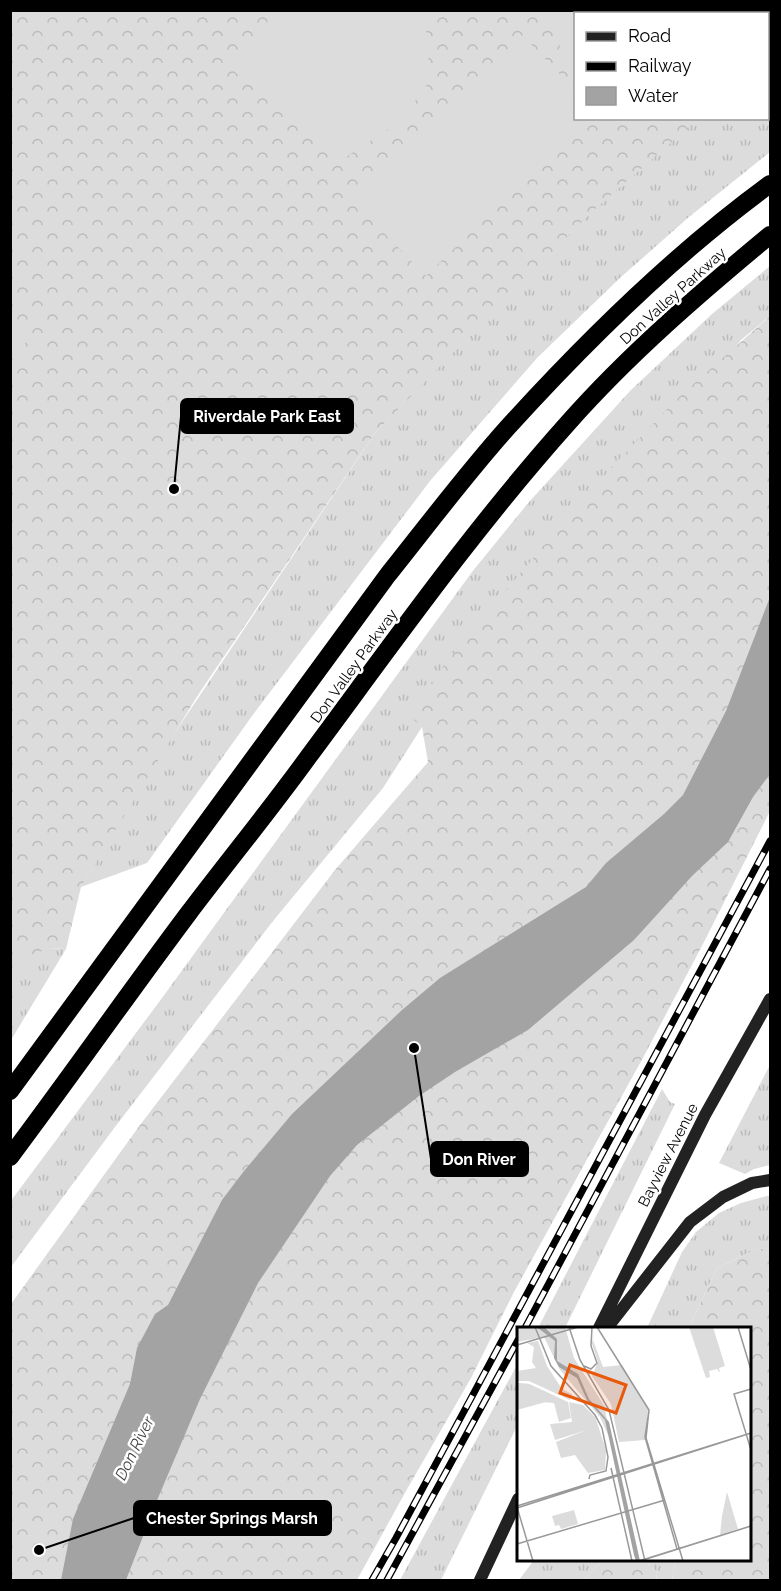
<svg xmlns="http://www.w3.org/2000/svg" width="781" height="1591" font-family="Raleway,sans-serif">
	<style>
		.grass { fill: url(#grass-tufts) }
		.forest { fill: url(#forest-crowns) }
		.pitch { fill: #dcdcdc }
		.water { fill: #a3a3a3 }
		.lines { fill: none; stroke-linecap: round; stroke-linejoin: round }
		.secondary { stroke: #222; stroke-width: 12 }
		.highway { stroke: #000; stroke-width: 18 }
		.rail-casing { stroke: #000; stroke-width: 7 }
		.rail { stroke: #fff; stroke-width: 4.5; stroke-dasharray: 14; stroke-linecap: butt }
		.labels { text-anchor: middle; stroke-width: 5; stroke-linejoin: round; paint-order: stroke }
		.street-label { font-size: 15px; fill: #000; stroke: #fff }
		.water-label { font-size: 16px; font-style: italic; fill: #444; stroke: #fff }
		.inset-road { fill: none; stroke: #999; stroke-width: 1.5 }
		.view { fill: #e8590c; fill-opacity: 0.15; stroke: #e8590c; stroke-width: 3 }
		.inset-edge { fill: none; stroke: #000; stroke-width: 3 }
		.leader { fill: none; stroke: #000; stroke-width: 2 }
		.callout-dot { fill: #000; stroke: #fff; stroke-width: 2 }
		.callout { fill: #000; stroke: #000; stroke-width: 2 }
		.callout-label { font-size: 16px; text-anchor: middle; font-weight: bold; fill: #fff }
	</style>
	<defs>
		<pattern id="grass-tufts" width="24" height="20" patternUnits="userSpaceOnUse" patternTransform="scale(1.5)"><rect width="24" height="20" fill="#dcdcdc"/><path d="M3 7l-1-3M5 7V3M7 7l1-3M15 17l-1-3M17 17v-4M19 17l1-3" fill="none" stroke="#bbb"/></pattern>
		<pattern id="forest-crowns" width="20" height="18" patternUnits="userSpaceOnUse" patternTransform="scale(1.5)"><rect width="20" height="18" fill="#dcdcdc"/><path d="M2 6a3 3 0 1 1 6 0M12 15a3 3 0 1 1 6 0" fill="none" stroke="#bbb"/></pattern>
	</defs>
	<rect width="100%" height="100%" fill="#fff"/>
	<path class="grass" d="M 770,24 L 770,152 L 689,217 L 621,277 L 537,358 L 430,481 L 252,716 L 147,863 L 81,887 L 156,761 L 375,433 L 421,385 L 576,118 L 768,118 L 768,27 Z
		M 770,266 L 770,316 L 741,340 L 472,691 L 422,727 L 383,788 L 273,921 L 115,1127 L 11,1267 L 10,1202 L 162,998 L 472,572 L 529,502 L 631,390 L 712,314 Z
		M 33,947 L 66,949 L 11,1040 L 11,956 Z
		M 770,1065 L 770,1165 L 754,1169 L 745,1174 L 719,1163 Z
		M 662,1089 L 670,1102 L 675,1104 L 565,1328 L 538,1328 Z
		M 767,1196 L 770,1196 L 770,1249 L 757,1249 L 717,1268 L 689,1328 L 647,1328 L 682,1252 L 696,1232 L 719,1213 L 741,1203 Z
		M 518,1363 L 518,1424 L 441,1580 L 400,1580 Z
		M 534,1560 L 603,1560 L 584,1580 L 519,1580 Z
		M 644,1560 L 676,1560 L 672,1580 L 656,1580 L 657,1572 Z"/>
	<path class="forest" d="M 11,11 L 770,11 L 770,79 L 768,81 L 768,14 L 576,14 L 576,118 L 702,119 L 690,126 L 594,210 L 529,275 L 375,433 L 198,695 L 81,887 L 66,949 L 50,948 L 11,962 Z
		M 770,316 L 770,811 L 704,942 L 645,1054 L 514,1292 L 471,1378 L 406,1491 L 357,1580 L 11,1580 L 11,1304 L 140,1125 L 335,870 L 428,762 L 422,727 L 407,714 L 479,621 L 611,468 L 678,398 Z
		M 757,1249 L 770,1249 L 770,1580 L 672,1580 L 676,1560 L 750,1560 L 750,1328 L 689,1328 L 717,1268 Z
		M 603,1560 L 644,1560 L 657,1572 L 656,1580 L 584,1580 Z"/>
	<path class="pitch" d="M 279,10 L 422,11 L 429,43 L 427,85 L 399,122 L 343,159 L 226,65 Z
		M 545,11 L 585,11 L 585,13 L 576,14 L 575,67 C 561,51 551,32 545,11 Z
		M 522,35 L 575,90 L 576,118 L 587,119 L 426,276 L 353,201 Z
		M 10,311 L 22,336 L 30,337 L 13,359 L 10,358 Z"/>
	<path class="water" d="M 770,597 L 770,774 L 753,797 L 728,842 L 692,876 L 634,940 L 528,1030 L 455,1072 L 419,1096 L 357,1145 L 330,1176 L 258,1283 L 200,1399 L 158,1498 L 126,1580 L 61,1580 L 73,1519 L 130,1384 L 137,1348 L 155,1314 L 168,1305 L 222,1200 L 244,1171 L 292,1114 L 402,1010 L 440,978 L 586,887 L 606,863 L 664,814 L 683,795 L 726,711 Z"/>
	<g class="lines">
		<path class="secondary" d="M 599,1328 L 705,1115 L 770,999
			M 607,1328 L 690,1222 L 723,1197 L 752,1183 L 770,1180
			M 480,1580 L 518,1499"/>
		<path class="highway" d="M 10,1091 L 387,576 C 427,526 465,475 508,427 C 588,339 674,254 770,184
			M 10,1157 C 70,1077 128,994 188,914 C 228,861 270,810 309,756 C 393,643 474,528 568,423 C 629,354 700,293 770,235"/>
		<g class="rail-casing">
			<path id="rail" d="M 525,1328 L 770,869
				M 372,1580 L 396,1538 L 770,841
				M 387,1580 L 518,1340"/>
		</g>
		<use href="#rail" class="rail"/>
	</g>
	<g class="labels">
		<g class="street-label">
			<text transform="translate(673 296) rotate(-42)" y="5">Don Valley Parkway</text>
			<text transform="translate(354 666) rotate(-54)" y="5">Don Valley Parkway</text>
			<text transform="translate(668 1155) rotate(-63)" y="5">Bayview Avenue</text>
		</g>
		<g class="water-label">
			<text transform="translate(134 1448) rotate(-64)" y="6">Don River</text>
		</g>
	</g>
	<g transform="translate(517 1327)">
		<rect width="234" height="234" fill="#fff"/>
		<path d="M 0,0 L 48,0 L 57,31 L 88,80 L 92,110 L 83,90 L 43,43 L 27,10 L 0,15 ZM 172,0 L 196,0 L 208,39 L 202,41 L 203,46 L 200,42 L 192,44 L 193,50 L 189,51 ZM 77,3 L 76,13 L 86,40 L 105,38 L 131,82 L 128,113 L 102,115 L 94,77 L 75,49 L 81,35 L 75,17 ZM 21,14 L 30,39 L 45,62 L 55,67 L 53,73 L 12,54 L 0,54 L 0,44 L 19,41 L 15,35 L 17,20 L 10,16 ZM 0,56 L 12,57 L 51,75 L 54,91 L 42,95 L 37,76 L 24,75 ZM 78,89 L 89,123 L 88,143 L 71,146 L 58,128 L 44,131 L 39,115 L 67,104 ZM 210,165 L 221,202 L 203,208 L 205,189 ZM 57,183 L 61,197 L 44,202 L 42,198 L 38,199 L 35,189 Z" fill="#dcdcdc"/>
		<path d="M 0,56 L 12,57 L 38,69 L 36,73 L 0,83 ZM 52,75 L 66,78 L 78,90 L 78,95 L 67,104 L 38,113 L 33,97 L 55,95 Z" fill="#dcdcdc"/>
		<path d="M 97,68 L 109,90 L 117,88 L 120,94 L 103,97 L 94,70 Z" fill="#dcdcdc"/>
		<path d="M 27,0 L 40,12 L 40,34 L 61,47 L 72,72 L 92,95 L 123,234 L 119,234 L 117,228 L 88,93 L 70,73 L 60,51 L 42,40 L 37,31 L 38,14 L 21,1 Z" fill="#a3a3a3"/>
		<path class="inset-road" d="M 18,0 L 34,39 L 78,88 L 85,101 L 91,130 L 89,144 L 73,148 L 72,152M 52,0 L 63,33 L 92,83 L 128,234M 80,0 L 132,83 L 129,111 L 166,234M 80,0 L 132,83 L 128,110 L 160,222M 221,0 L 234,43M 0,18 L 61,0M 67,39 L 74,42 L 80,36 L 74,19 L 75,0M 234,62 L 217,67 L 234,123M 94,141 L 115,234M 0,179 L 234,106M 0,180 L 16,234M 0,181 L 234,106M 0,217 L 148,173M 122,234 L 234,199M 123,234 L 234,199"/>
		<path class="view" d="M 53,38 L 109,58 L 99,86 L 43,66 Z"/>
		<rect width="234" height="234" class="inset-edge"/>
	</g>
	<path class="leader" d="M174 489L181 416M414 1048L431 1159M39 1550L134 1518"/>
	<g class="callout-dot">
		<circle cx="174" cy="489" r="6"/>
		<circle cx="414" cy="1048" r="6"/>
		<circle cx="39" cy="1550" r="6"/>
	</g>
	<g class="callout">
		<rect x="181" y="399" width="172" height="34" rx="6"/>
		<rect x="431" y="1142" width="97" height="34" rx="6"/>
		<rect x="134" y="1501" width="197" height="34" rx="6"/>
	</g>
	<g class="callout-label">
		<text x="267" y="422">Riverdale Park East</text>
		<text x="479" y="1165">Don River</text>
		<text x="232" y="1524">Chester Springs Marsh</text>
	</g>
	<rect width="781" height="1591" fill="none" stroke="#000000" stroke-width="24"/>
	<rect x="574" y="12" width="195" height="108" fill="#ffffff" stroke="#999999" stroke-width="1.5"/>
	<rect x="586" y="32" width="30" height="9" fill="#222222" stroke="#999999" stroke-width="1.5"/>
	<text x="628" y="42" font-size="18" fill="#000000">Road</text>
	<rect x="586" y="62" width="30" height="9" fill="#000000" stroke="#999999" stroke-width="1.5"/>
	<text x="628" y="72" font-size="18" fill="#000000">Railway</text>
	<rect x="586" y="87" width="30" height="18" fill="#a3a3a3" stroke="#999999" stroke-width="1.5"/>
	<text x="628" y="102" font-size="18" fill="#000000">Water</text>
</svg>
